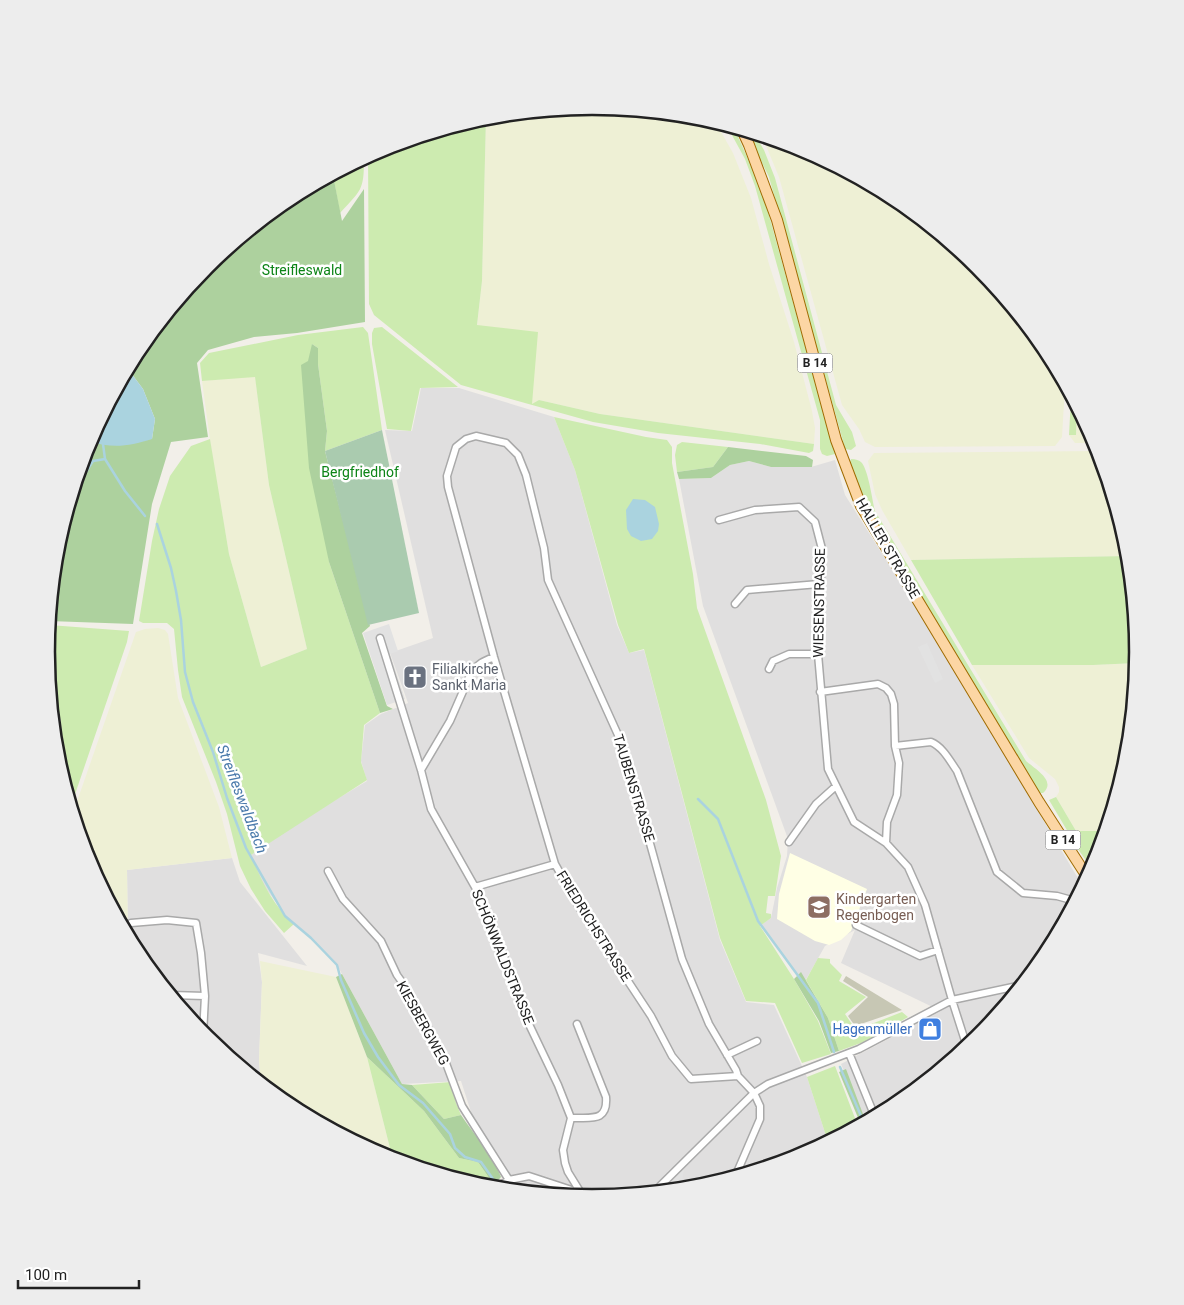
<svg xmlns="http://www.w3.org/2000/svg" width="1184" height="1305" font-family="Roboto,sans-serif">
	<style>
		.residential { fill: #e0dfdf }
		.education { fill: #ffffe5 }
		.construction { fill: #c7c7b4 }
		.farmland { fill: #eef0d5 }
		.grass { fill: #cdebb0 }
		.forest { fill: #add19e }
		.cemetery { fill: #aacbaf }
		.parking { fill: #e2e2e2 }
		.water { fill: #aad3df }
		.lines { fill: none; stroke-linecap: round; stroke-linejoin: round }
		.stream { stroke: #aad3df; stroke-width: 2.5 }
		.street-casing { stroke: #a9a9a9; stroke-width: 9 }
		.primary-casing { stroke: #a06b00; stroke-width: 12 }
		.street { stroke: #fff; stroke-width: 6 }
		.primary { stroke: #fcd6a4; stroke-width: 10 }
		.labels { text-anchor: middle; stroke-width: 5; stroke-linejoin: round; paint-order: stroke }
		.shield { fill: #fff; stroke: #646464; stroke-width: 1 }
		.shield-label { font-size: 12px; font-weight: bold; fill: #222 }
		.park-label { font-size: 14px; fill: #0c8416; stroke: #fff }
		.street-label { font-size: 14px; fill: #222; stroke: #fff }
		.worship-label { font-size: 14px; fill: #5b616d; stroke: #fff; text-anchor: start }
		.education-label { font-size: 14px; fill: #785e54; stroke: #fff; text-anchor: start }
		.shop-label { font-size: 14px; fill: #366cbe; stroke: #fff; text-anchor: end }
		.water-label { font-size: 15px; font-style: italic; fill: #4a7aab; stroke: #fff }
		.rim { fill: none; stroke: #222; stroke-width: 2.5 }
	</style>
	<rect width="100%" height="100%" fill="#f2efe9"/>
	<path class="residential" d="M 421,388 L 459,388 L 554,417 L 575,470 L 617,625 L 629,653 L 644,650 L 720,940 L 746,1002 L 774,1005 L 807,1077 L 828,1142 L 801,1157 L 698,1188 L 592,1198 L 504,1190 L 512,1186 L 510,1175 L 473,1118 L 461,1081 L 402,1084 L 336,963 L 285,915 L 262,883 L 251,855 L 307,817 L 367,781 L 361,761 L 365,725 L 381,714 L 408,703 L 390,653 L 433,638 L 385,430 L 412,431 Z
		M 835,460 L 845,495 L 931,631 L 1076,875 L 1084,885 L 1046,956 L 978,1039 L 895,1106 L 866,1122 L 841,1064 L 941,1011 L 841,963 L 855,930 L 825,946 L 804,983 L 761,925 L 771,918 L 777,888 L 787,856 L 788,839 L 703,606 L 679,479 L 711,478 L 730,465 L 749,461 L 771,467 L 811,467 Z
		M 232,858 L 240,882 L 307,966 L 258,953 L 262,982 L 259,1061 L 261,1084 L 206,1038 L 138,955 L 128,937 L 127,870 Z"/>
	<path class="education" d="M 790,853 L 867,889 L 851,931 L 841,940 L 829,945 L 815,941 L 777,919 L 779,894 Z"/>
	<path class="construction" d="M 846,976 L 902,1010 L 855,1026 L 848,1016 L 868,997 L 843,981 Z"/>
	<path class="farmland" d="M 592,107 L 699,117 L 716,123 L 733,153 L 751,198 L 769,264 L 794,342 L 812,411 L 815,428 L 814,444 L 600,414 L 539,400 L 532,405 L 477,326 L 482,281 L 486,117 Z
		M 762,136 L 801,148 L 895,199 L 978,267 L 1046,350 L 1065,386 L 1062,437 L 1055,446 L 875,447 L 865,442 L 859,429 L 842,405 L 779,177 Z
		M 255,376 L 269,485 L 307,649 L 261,667 L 229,554 L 212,454 L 202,381 Z
		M 1077,408 L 1096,443 L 1075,443 L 1069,435 L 1076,435 Z
		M 1098,451 L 1127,546 L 1128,556 L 911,560 L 882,510 L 875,494 L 868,461 L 874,453 Z
		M 158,628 L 165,630 L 168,634 L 178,698 L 219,807 L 232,858 L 127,870 L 128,937 L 88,861 L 73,813 L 136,632 L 145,629 Z
		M 1137,663 L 1127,759 L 1105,831 L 1076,831 L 1056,797 L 1059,792 L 1059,787 L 1055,779 L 1029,758 L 972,665 L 1093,665 Z
		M 50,692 L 57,720 L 59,750 L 58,764 Z
		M 260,961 L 336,977 L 367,1057 L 393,1160 L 383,1157 L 289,1106 L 261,1084 L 259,1061 L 262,982 Z"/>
	<path class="grass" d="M 486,117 L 482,281 L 477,325 L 538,332 L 532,404 L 539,400 L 600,414 L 814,444 L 813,451 L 809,453 L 760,444 L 658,433 L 593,422 L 461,385 L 374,315 L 369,304 L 368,156 L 383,148 Z
		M 727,126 L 734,128 L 762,190 L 835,454 L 827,456 L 822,454 L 820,449 L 820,420 L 755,186 L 745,159 Z
		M 747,132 L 755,135 L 764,150 L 775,178 L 836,405 L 852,432 L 856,446 L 851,450 L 845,449 L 843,441 L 769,177 Z
		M 364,159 C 364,191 361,190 340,213 L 333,175 Z
		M 363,327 L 368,333 L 382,430 L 325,451 L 327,431 L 318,364 L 318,348 L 312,344 L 329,562 L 380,713 L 364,725 L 361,762 L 367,780 L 251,855 C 261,880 273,906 294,924 L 284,933 L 265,911 L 251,889 L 240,866 L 227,814 L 216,782 L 182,697 L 178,670 L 174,629 L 167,623 L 143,623 L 139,621 L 152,541 L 159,509 L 170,476 L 191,446 L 210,439 L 229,554 L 261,667 L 307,649 L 269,485 L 255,377 L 202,381 L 200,363 L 209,353 L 298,335 Z
		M 382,327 L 458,387 L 420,388 L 411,431 L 387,429 L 372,344 L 372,333 L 374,328 Z
		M 1071,397 L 1077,408 L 1076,435 L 1069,435 Z
		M 554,417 L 646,437 L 667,440 L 672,447 L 672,463 L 693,574 L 697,608 L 766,800 L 781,856 L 775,896 L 768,896 L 766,913 L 771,914 L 771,918 L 760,926 L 794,979 L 818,1021 L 831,1054 L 802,1063 L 775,1003 L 746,1001 L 720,938 L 644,649 L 629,653 L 618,625 L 575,470 Z
		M 682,442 L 728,447 L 713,467 L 677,472 L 675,455 L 677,445 Z
		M 851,459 C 856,459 859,460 862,463 C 869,473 872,499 875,511 L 1026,761 C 1035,769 1057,781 1043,793 L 1037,793 L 870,512 L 849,465 Z
		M 1128,556 L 1138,653 L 1137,663 L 1093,665 L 972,665 L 911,560 Z
		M 49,625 L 129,631 L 127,642 L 71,806 L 61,773 L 63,755 L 61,722 L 47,661 L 46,652 Z
		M 1056,797 L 1076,831 L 1105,831 L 1096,862 L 1092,869 L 1080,852 L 1049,800 Z
		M 818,958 L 830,959 L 830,963 L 842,975 L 839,981 L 866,997 L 845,1014 L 856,1030 L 902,1012 L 908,1017 L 869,1040 L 839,1051 L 828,1018 L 806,980 Z
		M 367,1057 L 424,1111 L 459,1158 L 478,1162 L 494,1185 L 485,1188 L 393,1160 Z
		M 835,1066 L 858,1126 L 828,1142 L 807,1077 Z
		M 451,1082 L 456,1103 L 461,1115 L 444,1119 L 412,1085 Z"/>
	<path class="forest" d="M 333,175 L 342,221 L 364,189 L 365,322 L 297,333 L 254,337 L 208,350 L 197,363 L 208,437 L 171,442 L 152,504 L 133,624 L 49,621 L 57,546 L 89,441 L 152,439 L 155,419 L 143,389 L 128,369 L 138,349 L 206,266 L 289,199 Z
		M 312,344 L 318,348 L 318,364 L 327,431 L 325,451 L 370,626 L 362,633 L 387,706 L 393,709 L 380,713 L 329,562 L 309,468 L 301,365 L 308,361 Z
		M 728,447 L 806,456 L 813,460 L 812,467 L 771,467 L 749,461 L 730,465 L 711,478 L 679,479 L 677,472 L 713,467 Z
		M 801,972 L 828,1018 L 839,1051 L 831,1053 L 819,1021 L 794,979 Z
		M 342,974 L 402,1084 L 412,1085 L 444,1119 L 461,1115 C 475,1136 492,1154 501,1177 L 494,1185 L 478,1162 L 459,1158 L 424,1111 L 367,1057 L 336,977 Z
		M 846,1069 L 866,1122 L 861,1125 L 839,1072 Z"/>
	<path class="cemetery" d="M 382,430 L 419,613 L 368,625 L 325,451 Z"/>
	<path class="parking" d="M 389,624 L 398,651 L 390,654 L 405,699 L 387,705 L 363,633 Z
		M 927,643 L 943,679 L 935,683 L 918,647 Z
		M 684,1169 L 681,1189 L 662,1191 Z"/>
	<path class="water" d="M 128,369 L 143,389 L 155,419 L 152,439 C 129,446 113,449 89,441 Z
		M 633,499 L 645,500 L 655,507 L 659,524 L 658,531 L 652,539 L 641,541 L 631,536 L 627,529 L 626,510 Z"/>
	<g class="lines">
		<path class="stream" d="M 103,444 L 105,459 L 125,491 L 145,516
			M 78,475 L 86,472 L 93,461 L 105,459
			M 157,524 L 171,568 L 176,591 L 181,620 L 185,672 L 193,702 L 213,752 L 227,798 L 246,848 L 285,916 L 311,938 L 337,965 L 341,980 L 364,1033 L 378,1057 L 399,1085 L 423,1103 L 450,1134 L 455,1148 L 465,1157 L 481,1162 L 493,1179
			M 698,799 L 718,819 L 758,921 L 818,1003 L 834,1052
			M 840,1067 L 864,1123"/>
		<g class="street-casing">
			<path id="street" d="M 719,520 L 755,510 L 799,507 L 815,522 L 822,549 L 818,654 L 828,769 L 854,822 L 886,843 L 908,867 L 925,905 L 952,1000 L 967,1047
				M 735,604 L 747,590 L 819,584
				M 380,638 L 421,770 L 431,809 L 475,887 L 495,931 L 526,1018 L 558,1085 L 571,1118 L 563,1150 L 565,1163 L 568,1172 L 581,1193
				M 769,669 L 773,661 L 789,654 L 818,654
				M 820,692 L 878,684 L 886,688 L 891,694 L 894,704 L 895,746 L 899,763 L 897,795 L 887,822 L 886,843
				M 895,746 L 931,742 C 943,747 950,761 957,771 L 997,872 L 1023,893 L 1057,896 L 1075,901
				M 421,770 L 450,721 L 471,673 C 477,664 484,661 494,657
				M 789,842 L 816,804 L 836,786
				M 328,871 L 343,899 L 381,941 L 397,975 L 407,989 L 444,1058 L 462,1106 L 509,1180
				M 475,887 L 555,864
				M 131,923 L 167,920 L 196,923 L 201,953 L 205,996 L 203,1035
				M 856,925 L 920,956 L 938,950
				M 171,995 L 205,996
				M 849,1053 L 875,1117
				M 727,1055 L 757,1041
				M 571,1118 C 590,1117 608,1123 606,1097 L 577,1024
				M 735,1177 L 760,1119 L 760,1106 L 754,1093 L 738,1076 L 736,1070 L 709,1024 L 682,959 L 623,746 L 548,580 L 544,548 L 526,475 L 518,455 L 506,443 L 476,436 L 466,439 L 456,447 L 447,476 L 448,487 L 494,657 L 555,864 L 579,907 L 651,1016 L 672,1056 L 691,1079 L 738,1076
				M 493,1189 L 509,1180 L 529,1176 L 596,1198
				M 654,1192 L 754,1093 L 768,1084 L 859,1049 L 952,1000 L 1022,985"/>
		</g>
		<g class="primary-casing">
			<path id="primary" d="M 742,130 L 749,145 L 777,220 L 836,440 L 861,506 L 1039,802 L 1088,878"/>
		</g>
		<use href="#street" class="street"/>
		<use href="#primary" class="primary"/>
	</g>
	<defs>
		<g id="church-square" transform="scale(1.25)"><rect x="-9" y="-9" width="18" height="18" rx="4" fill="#6b7280" stroke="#fff"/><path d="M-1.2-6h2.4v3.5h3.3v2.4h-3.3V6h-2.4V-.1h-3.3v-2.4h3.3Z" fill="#fff"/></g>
		<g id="school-square" transform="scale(1.25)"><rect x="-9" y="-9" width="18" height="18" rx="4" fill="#8d6e63" stroke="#fff"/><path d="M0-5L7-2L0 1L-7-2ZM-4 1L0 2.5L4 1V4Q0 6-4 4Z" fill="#fff"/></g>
		<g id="shop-square" transform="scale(1.25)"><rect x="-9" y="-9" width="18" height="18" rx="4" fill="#3f7fe0" stroke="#fff"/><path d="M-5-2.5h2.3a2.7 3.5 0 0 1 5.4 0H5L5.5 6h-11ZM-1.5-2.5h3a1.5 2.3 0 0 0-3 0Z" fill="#fff"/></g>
	</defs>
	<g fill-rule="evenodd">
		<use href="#church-square" x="415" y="677"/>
		<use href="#school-square" x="819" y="907"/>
		<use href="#shop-square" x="930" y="1029"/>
	</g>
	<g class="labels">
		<g class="shield">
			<rect x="797.5" y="353.5" width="35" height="19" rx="4"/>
			<rect x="1045.5" y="830.5" width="35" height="19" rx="4"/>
		</g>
		<g class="shield-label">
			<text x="815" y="367">B 14</text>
			<text x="1063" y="844">B 14</text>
		</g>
		<g class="park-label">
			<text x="302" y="275">Streifleswald</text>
			<text x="360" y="477">Bergfriedhof</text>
		</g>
		<g class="street-label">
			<text transform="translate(888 548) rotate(60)" y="5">HALLER STRASSE</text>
			<text transform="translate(819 603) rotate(-89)" y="5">WIESENSTRASSE</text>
			<text transform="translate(634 788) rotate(73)" y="5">TAUBENSTRASSE</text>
			<text transform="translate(594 926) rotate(58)" y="5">FRIEDRICHSTRASSE</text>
			<text transform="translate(503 957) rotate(68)" y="5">SCHÖNWALDSTRASSE</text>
			<text transform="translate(423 1023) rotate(61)" y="5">KIESBERGWEG</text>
		</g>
		<g class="worship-label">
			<text x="432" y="674">Filialkirche<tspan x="432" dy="16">Sankt Maria</tspan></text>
		</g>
		<g class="education-label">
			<text x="836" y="904">Kindergarten<tspan x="836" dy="16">Regenbogen</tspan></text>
		</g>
		<g class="shop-label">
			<text x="912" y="1034">Hagenmüller</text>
		</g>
		<g class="water-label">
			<text transform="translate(242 799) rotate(69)" y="5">Streifleswaldbach</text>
		</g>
	</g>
	<path d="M0 0H1184V1305H0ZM55 652a537 537 0 1 1 1074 0a537 537 0 1 1-1074 0Z" fill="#ededed" fill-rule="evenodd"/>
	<path class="rim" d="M55 652a537 537 0 1 1 1074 0a537 537 0 1 1-1074 0Z"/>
	<path d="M18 1280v8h121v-8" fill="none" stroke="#222222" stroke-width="2.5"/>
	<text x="25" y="1280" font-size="15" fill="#222222" stroke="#ffffff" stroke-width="4" paint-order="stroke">100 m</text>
</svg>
